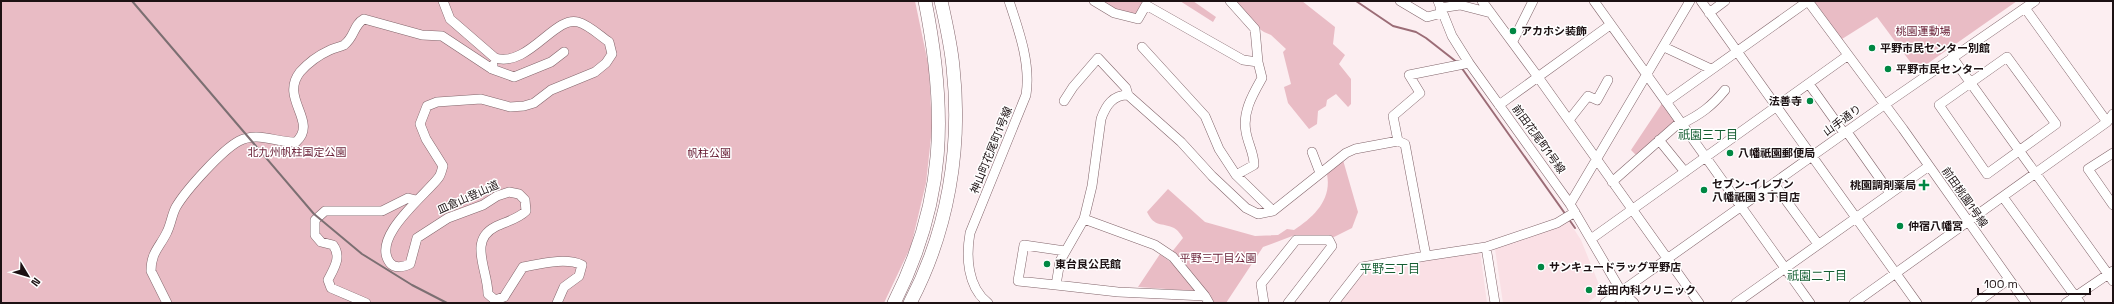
<svg xmlns="http://www.w3.org/2000/svg" width="2114" height="304" font-family="'Space Grotesk','Noto Sans JP',sans-serif">
	<style>
		.built { fill: #fae0e5 }
		.green { fill: #e9bcc5 }
		.lines { fill: none; stroke-linecap: round; stroke-linejoin: round }
		.stream { stroke: #9b6c76; stroke-width: 2 }
		.minor-casing { stroke: #82656b; stroke-width: 10 }
		.highway-casing { stroke: #82656b; stroke-width: 14 }
		.minor { stroke: #fff; stroke-width: 9 }
		.highway { stroke: #fff; stroke-width: 13 }
		.rail { stroke: #7c6f72; stroke-width: 2 }
		.poi-dot { fill: #008743; stroke: #fff; stroke-width: 1.5 }
		.labels { text-anchor: middle; stroke-width: 3; stroke-linejoin: round; paint-order: stroke }
		.poi-label { font-size: 11px; font-weight: bold; fill: #1c1113; stroke: #fff; text-anchor: start }
		.park-label { font-size: 11px; fill: #671d34; stroke: #fff }
		.street-label { font-size: 11px; fill: #1c1113; stroke: #fff }
		.neighbourhood-label { font-size: 12px; fill: #155e32; stroke: #fff }
	</style>
	<rect width="100%" height="100%" fill="#fceef1"/>
	<path class="built" d="M 1568,220 L 1581,240 L 1602,292 L 1587,303 L 1503,303 L 1495,249 L 1558,226 Z
		M 1480,251 L 1487,303 L 1339,303 L 1365,269 Z"/>
	<path class="green" d="M 1,1 L 915,1 L 929,68 L 932,128 L 926,183 L 911,246 L 884,303 L 1,303 Z
		M 1100,1 L 1145,1 L 1137,16 L 1114,10 Z
		M 1180,1 L 1193,1 L 1216,17 L 1213,22 Z
		M 1233,1 L 1302,1 L 1335,27 L 1333,44 L 1345,55 L 1339,64 L 1351,79 L 1351,104 L 1348,107 L 1336,94 L 1327,100 L 1326,106 L 1318,111 L 1317,124 L 1309,129 L 1288,103 L 1284,87 L 1291,84 L 1283,52 L 1286,49 L 1271,35 L 1264,32 L 1258,28 Z
		M 1814,1 L 2017,1 L 1917,71 L 1877,17 L 1842,39 Z
		M 1663,102 L 1676,121 L 1637,156 L 1631,150 Z
		M 1343,160 L 1358,212 L 1352,228 L 1334,237 L 1295,235 L 1263,247 L 1226,303 L 1214,303 L 1171,253 L 1183,238 C 1181,235 1178,230 1174,228 C 1161,222 1155,228 1147,212 L 1168,189 L 1205,222 L 1255,236 L 1278,235 L 1287,229 L 1294,230 C 1314,217 1332,200 1327,174 Z
		M 1160,254 L 1176,266 L 1195,291 L 1138,287 Z"/>
	<g class="lines">
		<path class="stream" d="M 1356,1 L 1393,26 L 1416,32 L 1426,38 L 1458,63
			M 1461,67 L 1566,215
			M 1568,218 L 1575,228"/>
		<g class="minor-casing">
			<path id="minor" d="M 443,1 L 450,19 L 495,58 C 528,68 555,15 578,22 C 589,25 599,35 609,42 L 612,54 L 606,63 L 595,72 L 551,90 L 534,103 L 524,106 L 510,107 L 481,99 L 437,102 L 427,106 L 420,124 L 426,139 L 443,166 C 442,169 441,174 439,177 C 426,195 370,237 390,263 C 395,269 403,267 410,264 L 417,238 L 448,218 L 483,205 L 497,196 L 509,192 L 519,194 L 525,200 L 526,211 C 518,219 505,222 495,227 C 468,241 488,270 488,294 L 495,300 L 504,297 L 523,267 C 540,264 566,257 582,265 L 579,276 L 564,287 L 557,303
				M 1094,1 L 1114,13 L 1138,19 L 1146,5 L 1243,60 L 1258,62
				M 1230,1 L 1255,29 L 1258,62 L 1262,78 C 1253,94 1242,112 1246,132 C 1248,144 1254,153 1254,165 L 1236,175
				M 1400,1 L 1427,17 L 1442,13
				M 1438,1 L 1452,36 L 1469,63 L 1570,204 L 1621,291
				M 1482,1 L 1538,77 L 1699,303
				M 1594,1 L 1810,303
				M 1701,1 L 1917,303
				M 1808,1 L 1903,129 L 2026,303
				M 1440,8 L 1460,5 L 1491,13
				M 2025,8 L 2107,122
				M 1709,13 L 1725,1
				M 1513,41 L 1533,1
				M 1142,47 L 1205,116 L 1219,149 L 1236,175 L 1273,211
				M 1664,47 L 1711,69
				M 1952,57 L 2113,281
				M 2007,57 L 2056,124 L 1987,174 L 1939,105 Z
				M 493,65 L 492,69 L 514,77 L 551,62 L 564,52
				M 1809,84 L 1844,133
				M 1064,101 L 1073,87 L 1098,58 L 1126,88 L 1128,95
				M 1666,102 L 1808,1
				M 1499,105 L 1610,25
				M 1569,120 L 1588,96 L 1597,100 L 1608,80
				M 1681,124 C 1700,115 1712,106 1725,90
				M 1847,132 L 1890,193
				M 1659,140 L 1685,172
				M 1398,141 L 1393,116 L 1420,93 L 1409,75 L 1469,63
				M 1312,152 L 1320,173
				M 2113,153 L 2088,169 L 2113,205
				M 1612,182 L 1680,122
				M 1774,184 L 1818,244
				M 2003,197 L 2080,303
				M 1570,204 L 1690,1
				M 1084,219 L 1155,245 L 1173,257 L 1205,296
				M 1591,239 L 1847,56
				M 1486,247 L 1495,303
				M 1056,285 L 1018,281 L 1024,245 L 1065,251
				M 167,303 L 151,271 C 151,252 160,247 167,232 C 171,224 172,214 176,207 C 186,190 222,150 239,141 C 258,131 277,143 296,142 C 319,121 279,99 300,72 C 308,63 319,55 330,50 C 334,48 340,47 344,45 C 355,37 353,25 364,19 L 422,35 L 442,36 L 492,69
				M 366,303 L 331,288 L 328,280 C 334,268 342,257 333,245 L 321,242 L 315,235 L 315,220 L 325,211 L 382,211 L 408,198 L 416,200
				M 988,303 C 967,287 966,256 970,233 L 1026,95 C 1031,64 1019,31 1009,1
				M 1209,303 L 1205,296 L 1118,292 L 1056,285 L 1060,261 L 1084,219 L 1092,186 L 1101,119 C 1106,105 1113,95 1128,95 L 1181,142 L 1212,176 L 1246,208 L 1258,214 L 1273,211 L 1346,153 L 1355,149 L 1398,141 L 1405,144 L 1426,256 L 1486,247 L 1557,223 L 1575,212
				M 1264,303 L 1261,284 L 1296,240 L 1329,240 L 1332,246 L 1288,303
				M 1334,303 L 1362,267 L 1426,256
				M 1605,303 L 1884,105 L 2035,1
				M 1621,303 L 1621,291 L 1634,303
				M 1736,303 L 1929,166
				M 1854,303 L 2107,122 L 2113,114
				M 1976,303 L 2009,279
				M 2066,303 L 2113,271"/>
		</g>
		<g class="highway-casing">
			<path id="highway" d="M 894,303 C 946,200 947,112 925,1
				M 910,303 C 948,231 962,148 953,67 C 951,45 946,23 941,1"/>
		</g>
		<use href="#minor" class="minor"/>
		<use href="#highway" class="highway"/>
		<path class="rail" d="M 132,1 L 314,214 L 362,254 L 412,285 L 447,303"/>
	</g>
	<g class="poi-dot">
		<circle cx="1513" cy="31" r="4"/>
		<circle cx="1872" cy="48" r="4"/>
		<circle cx="1888" cy="69" r="4"/>
		<circle cx="1810" cy="101" r="4"/>
		<circle cx="1730" cy="153" r="4"/>
		<path d="M1922 179h4v4h4v4h-4v4h-4v-4h-4v-4h4z"/>
		<circle cx="1704" cy="190" r="4"/>
		<circle cx="1900" cy="226" r="4"/>
		<circle cx="1047" cy="264" r="4"/>
		<circle cx="1541" cy="267" r="4"/>
		<circle cx="1589" cy="290" r="4"/>
	</g>
	<g class="labels">
		<g class="poi-label">
			<text x="1521" y="35">アカホシ装飾</text>
			<text x="1880" y="52">平野市民センター別館</text>
			<text x="1896" y="73">平野市民センター</text>
			<text x="1802" y="105" text-anchor="end">法善寺</text>
			<text x="1738" y="157">八幡祇園郵便局</text>
			<text x="1712" y="188">セブン-イレブン<tspan x="1712" dy="13">八幡祇園３丁目店</tspan></text>
			<text x="1916" y="189" text-anchor="end">桃園調剤薬局</text>
			<text x="1908" y="230">仲宿八幡宮</text>
			<text x="1055" y="268">東台良公民館</text>
			<text x="1549" y="271">サンキュードラッグ平野店</text>
			<text x="1597" y="294">益田内科クリニック</text>
		</g>
		<g class="park-label">
			<text x="1923" y="35">桃園運動場</text>
			<text x="297" y="156">北九州帆柱国定公園</text>
			<text x="709" y="157">帆柱公園</text>
			<text x="1218" y="262">平野三丁目公園</text>
		</g>
		<g class="street-label">
			<text transform="translate(1842 120) rotate(-36)" y="4">山手通り</text>
			<text transform="translate(1539 139) rotate(54)" y="4">前田花尾町1号線</text>
			<text transform="translate(991 150) rotate(-68)" y="4">神山町花尾町1号線</text>
			<text transform="translate(468 197) rotate(-24)" y="4">皿倉山登山道</text>
			<text transform="translate(1965 197) rotate(55)" y="4">前田桃園1号線</text>
		</g>
		<g class="neighbourhood-label">
			<text x="1708" y="139">祇園三丁目</text>
			<text x="1390" y="273">平野三丁目</text>
			<text x="1817" y="280">祇園二丁目</text>
		</g>
	</g>
	<rect width="2114" height="304" fill="none" stroke="#1c1113" stroke-width="4"/>
	<g transform="translate(28 276) rotate(128)" stroke="#ffffff" stroke-width="3" paint-order="stroke">
	<path d="M0-3L7 15L0 10L-7 15Z" fill="#1c1113"/>
	<text y="-6" font-size="11" font-weight="bold" text-anchor="middle" fill="#1c1113">N</text>
	</g>
	<path d="M1978 288v6h112v-6" fill="none" stroke="#1c1113" stroke-width="2"/>
	<text x="1984" y="288" font-size="12" fill="#1c1113" stroke="#ffffff" stroke-width="3" paint-order="stroke">100 m</text>
</svg>
